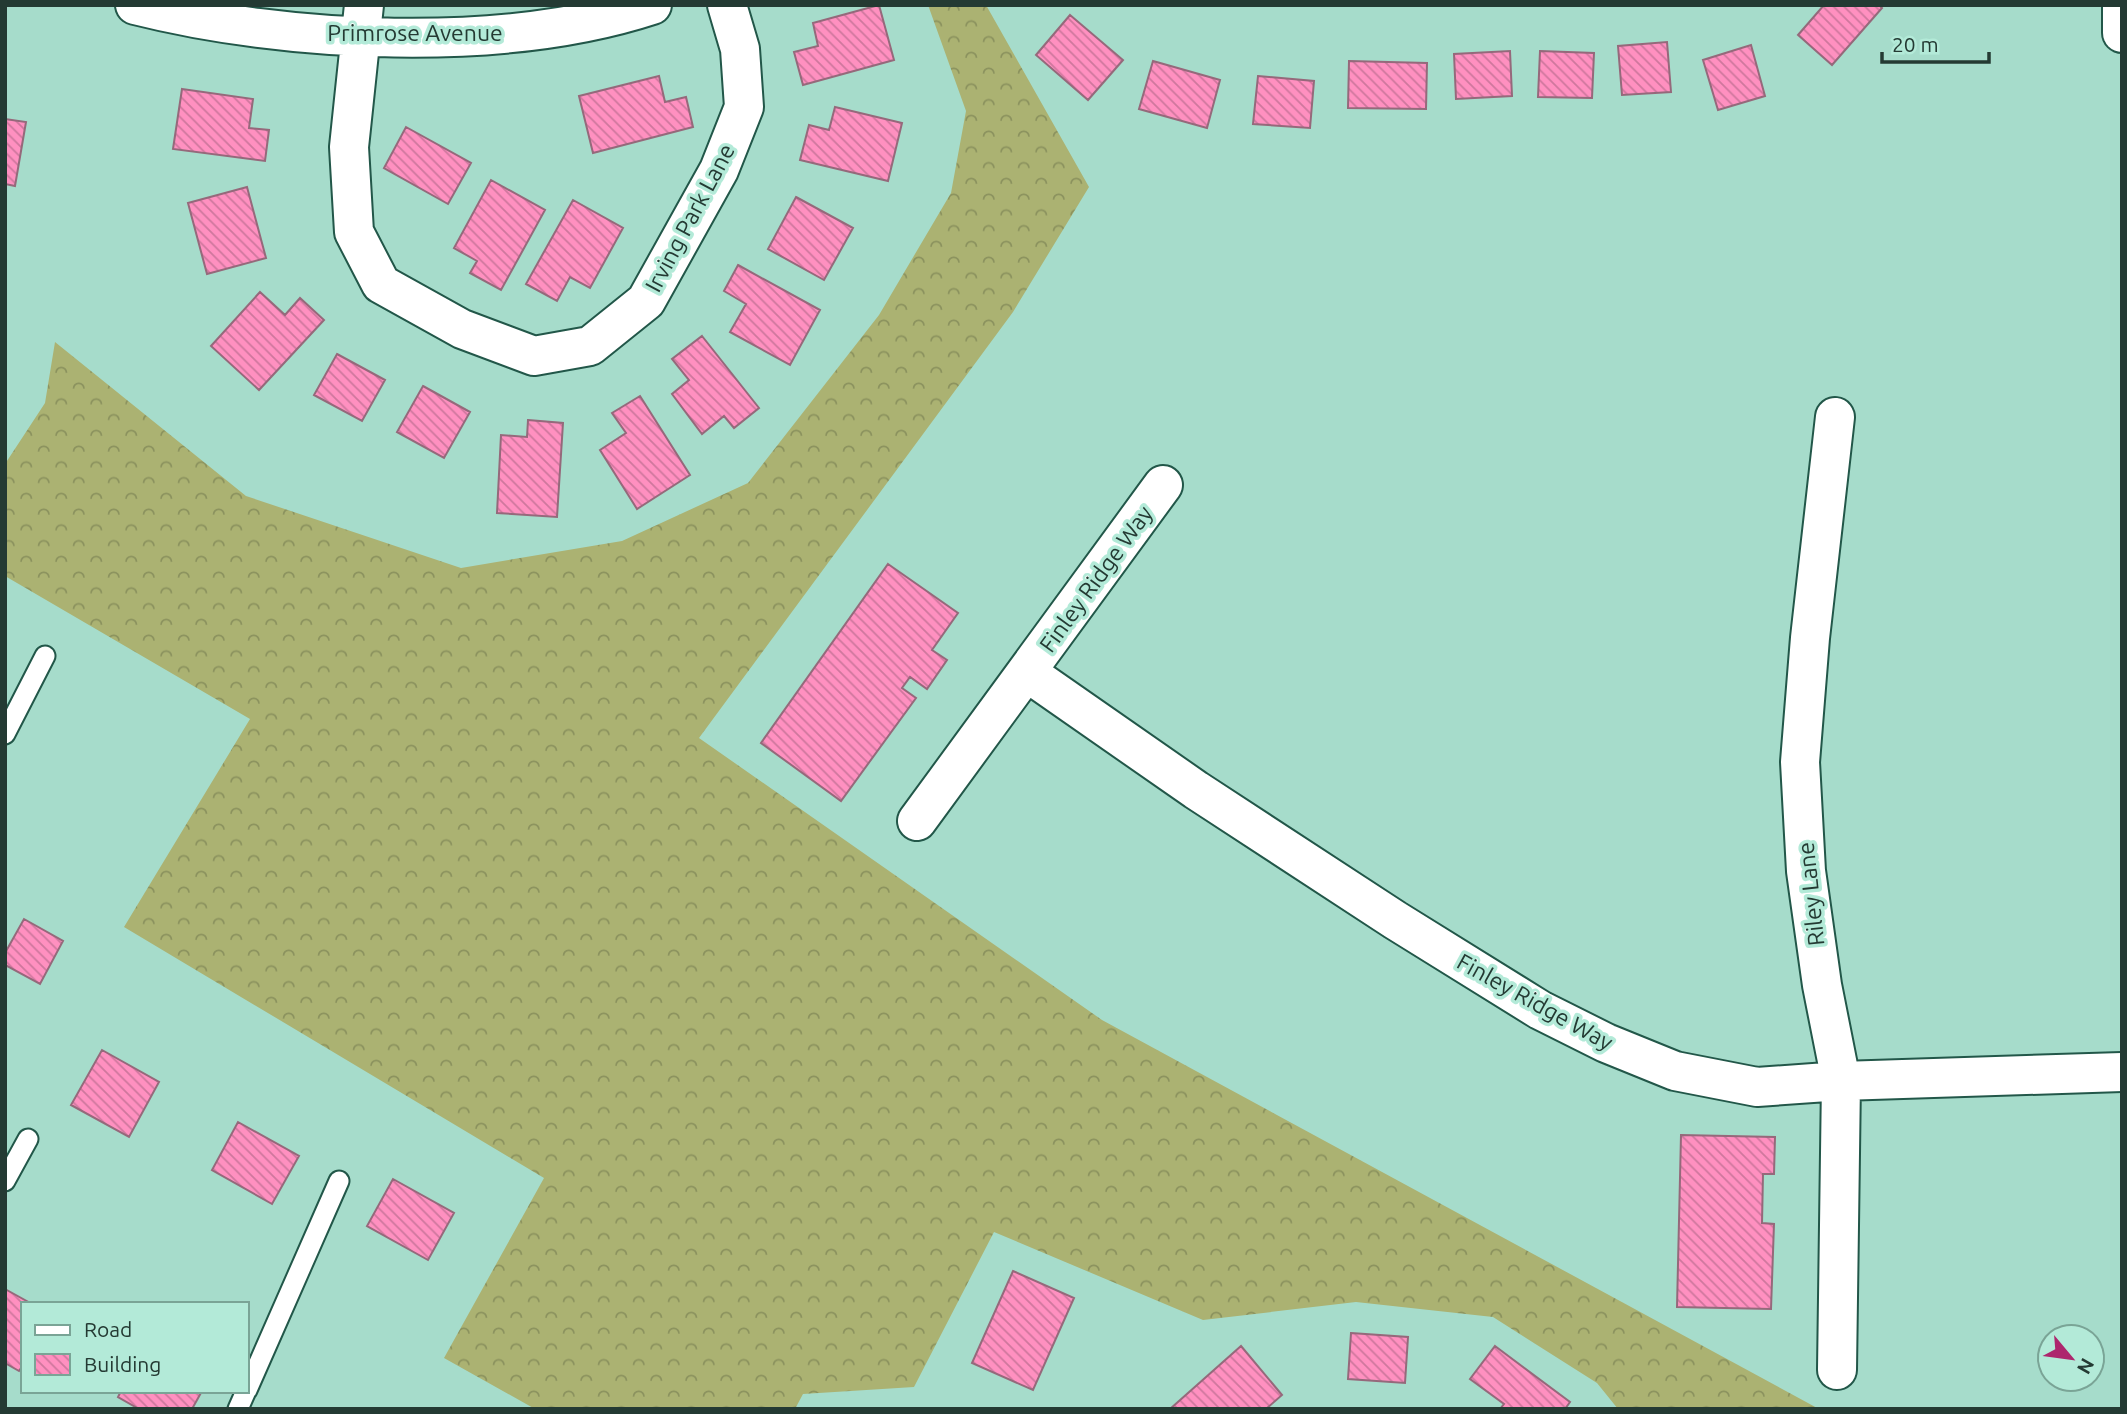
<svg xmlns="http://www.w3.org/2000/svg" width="2127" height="1414" font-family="Ubuntu,sans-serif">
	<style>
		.forest { fill: url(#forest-crowns) }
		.building { fill: url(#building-back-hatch); stroke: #95697b; stroke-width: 2 }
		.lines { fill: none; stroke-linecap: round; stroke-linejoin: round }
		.service-casing { stroke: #225749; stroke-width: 23 }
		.minor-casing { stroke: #225749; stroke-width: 42 }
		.secondary-casing { stroke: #225749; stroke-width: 42 }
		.service { stroke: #fff; stroke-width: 19 }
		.minor { stroke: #fff; stroke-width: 38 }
		.secondary { stroke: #fff; stroke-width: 38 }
		.labels { text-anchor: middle; stroke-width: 7; stroke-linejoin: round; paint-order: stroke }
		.street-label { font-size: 23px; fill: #243a33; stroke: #b3ead8 }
	</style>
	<defs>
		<pattern id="forest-crowns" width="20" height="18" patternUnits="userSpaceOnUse" patternTransform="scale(1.75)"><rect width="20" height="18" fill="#abb272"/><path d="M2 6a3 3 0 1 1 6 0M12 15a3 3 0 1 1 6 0" fill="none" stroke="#8b925e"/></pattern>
		<pattern id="building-back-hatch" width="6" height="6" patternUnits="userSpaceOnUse" patternTransform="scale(1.75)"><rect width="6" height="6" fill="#ff90c0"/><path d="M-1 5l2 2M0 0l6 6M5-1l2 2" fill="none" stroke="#ce779d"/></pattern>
	</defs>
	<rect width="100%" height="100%" fill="#a6dccb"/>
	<path class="forest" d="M 928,5 L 986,5 L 1089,187 L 1013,312 L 699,738 L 1102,1020 L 1819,1409 L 1618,1409 L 1597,1383 L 1493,1317 L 1356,1302 L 1203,1320 L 994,1232 L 914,1387 L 803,1394 L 795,1409 L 535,1409 L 444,1358 L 544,1178 L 124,927 L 250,719 L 5,576 L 5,464 L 45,403 L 55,342 L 246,496 L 461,568 L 622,541 L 748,483 L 879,315 L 951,193 L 966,111 Z"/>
	<path class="building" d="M 879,5 L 894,60 L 803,85 L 794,52 L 818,46 L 813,23 Z
		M 1824,5 L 1879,5 L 1882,8 L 1832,65 L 1798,35 Z
		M 1070,15 L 1123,60 L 1088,100 L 1036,55 Z
		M 1667,42 L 1671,92 L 1622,95 L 1618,46 Z
		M 1751,45 L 1765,96 L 1718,110 L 1703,60 Z
		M 1510,51 L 1512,96 L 1456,99 L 1454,54 Z
		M 1540,51 L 1594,53 L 1592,98 L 1538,97 Z
		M 1153,61 L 1220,80 L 1207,128 L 1139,109 Z
		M 1349,61 L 1427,63 L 1426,109 L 1348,108 Z
		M 659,76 L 665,102 L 686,97 L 693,127 L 593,153 L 579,96 Z
		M 1258,76 L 1314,81 L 1310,128 L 1253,124 Z
		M 182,89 L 253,99 L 249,128 L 269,130 L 265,161 L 173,149 Z
		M 835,107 L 902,123 L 888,181 L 800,160 L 809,125 L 829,130 Z
		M 5,119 L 26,122 L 15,186 L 5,184 Z
		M 406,127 L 471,163 L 448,204 L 384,168 Z
		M 491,180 L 545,210 L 501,290 L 470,273 L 477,261 L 454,248 Z
		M 247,187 L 266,258 L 207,274 L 188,203 Z
		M 796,197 L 853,228 L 824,280 L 768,249 Z
		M 573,200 L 623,228 L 590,288 L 570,277 L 557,301 L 526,284 Z
		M 738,265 L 820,310 L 790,365 L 730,332 L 746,304 L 724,291 Z
		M 260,292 L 285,315 L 300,298 L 324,320 L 259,390 L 211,346 Z
		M 702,336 L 759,408 L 734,428 L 724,416 L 702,434 L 672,394 L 689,380 L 672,359 Z
		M 337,354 L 385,380 L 362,421 L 314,395 Z
		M 423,386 L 470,412 L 444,458 L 397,432 Z
		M 640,396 L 690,475 L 637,509 L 600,450 L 626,433 L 612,413 Z
		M 528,420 L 563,423 L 557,517 L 497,513 L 501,435 L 527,437 Z
		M 888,564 L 958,613 L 932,650 L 947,660 L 927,689 L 910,677 L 902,688 L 916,698 L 841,801 L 761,743 Z
		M 24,919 L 63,941 L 40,984 L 5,965 L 5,953 Z
		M 102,1050 L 159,1082 L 129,1137 L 71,1105 Z
		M 238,1122 L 299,1156 L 272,1204 L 212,1170 Z
		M 1681,1135 L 1775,1137 L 1774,1174 L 1763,1174 L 1762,1223 L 1774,1224 L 1771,1309 L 1677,1307 Z
		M 393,1179 L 454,1213 L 428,1260 L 367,1226 Z
		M 1013,1271 L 1074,1298 L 1033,1390 L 972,1363 Z
		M 5,1289 L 32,1304 L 23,1304 L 23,1365 L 19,1371 L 5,1363 Z
		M 1351,1333 L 1408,1337 L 1405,1383 L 1348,1379 Z
		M 1241,1346 L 1282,1395 L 1266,1409 L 1170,1409 Z
		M 1495,1346 L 1570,1402 L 1565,1409 L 1500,1409 L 1504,1404 L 1470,1379 Z
		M 121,1391 L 202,1391 L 192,1409 L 139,1409 L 118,1397 Z"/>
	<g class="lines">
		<g class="service-casing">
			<path id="service" d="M 5,734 L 45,656
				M 5,1181 L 28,1139
				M 247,1390 L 339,1181
				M 238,1409 L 246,1391"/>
		</g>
		<g class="minor-casing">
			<path id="minor" d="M 135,5 C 285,43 503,54 652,5
				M 364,5 L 349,147 L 354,232 L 381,284 L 462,329 L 534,356 L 590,346 L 646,301 L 719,170 L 744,107 L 740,49 L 727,5
				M 1835,417 L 1810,638 L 1800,762 L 1806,871 L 1822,985 L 1841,1081 L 1837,1370
				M 1028,673 L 1196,790 L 1395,920 L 1540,1010 L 1606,1043 L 1675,1071 L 1757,1087 L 1841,1081 L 2122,1072
				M 917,821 L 1163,485"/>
		</g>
		<g class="secondary-casing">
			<path id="secondary" d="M 2122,5 L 2122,33"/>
		</g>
		<use href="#service" class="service"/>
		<use href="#minor" class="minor"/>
		<use href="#secondary" class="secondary"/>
	</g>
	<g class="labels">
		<g class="street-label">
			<text x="415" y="41">Primrose Avenue</text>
			<text transform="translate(690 218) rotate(-62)" y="8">Irving Park Lane</text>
			<text transform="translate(1096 579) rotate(-54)" y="8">Finley Ridge Way</text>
			<text transform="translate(1811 894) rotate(-96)" y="8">Riley Lane</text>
			<text transform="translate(1535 1002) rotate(29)" y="8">Finley Ridge Way</text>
		</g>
	</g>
	<rect width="2127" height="1414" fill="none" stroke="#243a33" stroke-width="14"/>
	<rect x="21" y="1302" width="228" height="91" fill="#b3ead8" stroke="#7aa496" stroke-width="2"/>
	<rect x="35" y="1325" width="35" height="10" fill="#ffffff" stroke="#7aa496" stroke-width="2"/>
	<text x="84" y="1337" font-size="21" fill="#243a33">Road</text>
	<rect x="35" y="1354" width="35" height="21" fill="url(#building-back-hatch)" stroke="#7aa496" stroke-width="2"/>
	<text x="84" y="1372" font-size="21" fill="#243a33">Building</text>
	<g transform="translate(2071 1358) rotate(119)"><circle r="33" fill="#b3ead8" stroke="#7aa496" stroke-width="2"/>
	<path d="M0-5L12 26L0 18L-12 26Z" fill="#ad266d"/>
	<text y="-10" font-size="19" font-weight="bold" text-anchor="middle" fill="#243a33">N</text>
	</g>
	<path d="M1882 52v10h107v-10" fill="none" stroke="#243a33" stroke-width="3.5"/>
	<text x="1892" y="52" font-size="21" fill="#243a33" stroke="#b3ead8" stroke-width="5" paint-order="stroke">20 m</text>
</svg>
